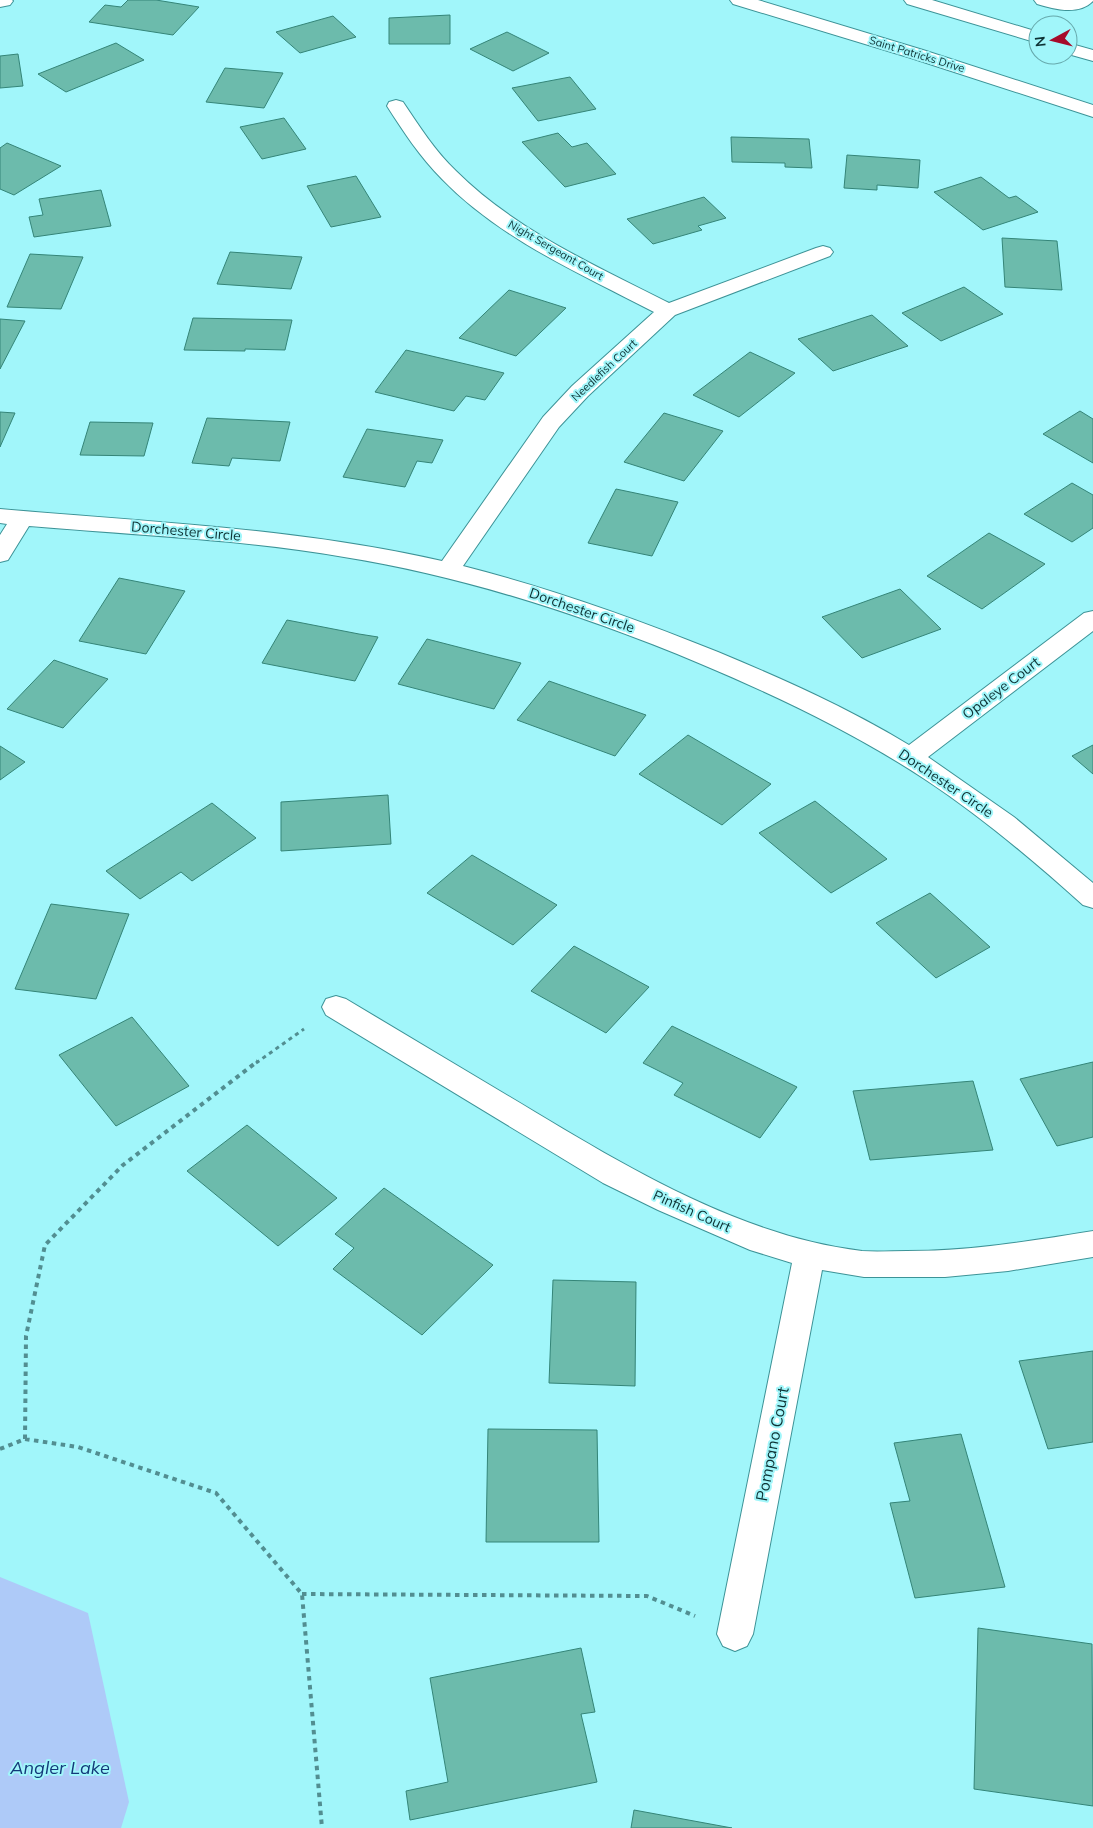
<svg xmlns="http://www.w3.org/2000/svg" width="1093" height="1828" font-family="Mulish,sans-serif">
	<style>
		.water { fill: #aecaf8 }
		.building { fill: #6cbbac; stroke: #348578 }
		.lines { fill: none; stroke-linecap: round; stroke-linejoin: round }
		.lane-casing { stroke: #3d9397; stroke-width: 2 }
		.street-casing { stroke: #3d9397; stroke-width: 2 }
		.secondary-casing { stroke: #3d9397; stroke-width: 2 }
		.path-far1 { stroke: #528e91; stroke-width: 3; stroke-dasharray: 4 4; stroke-linecap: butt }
		.path { stroke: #528e91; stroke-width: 4; stroke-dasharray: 4.5 4.5; stroke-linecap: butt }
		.lane { fill: #fff; fill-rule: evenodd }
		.street { fill: #fff; fill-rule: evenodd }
		.secondary { fill: #fff; fill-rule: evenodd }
		.labels { text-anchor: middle; stroke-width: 4; stroke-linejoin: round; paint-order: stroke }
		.far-street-label { font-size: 11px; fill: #0d3234; stroke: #a1f6fa }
		.street-label { font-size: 14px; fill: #0d3234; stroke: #a1f6fa }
		.near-street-label { font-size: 16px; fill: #0d3234; stroke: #a1f6fa }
		.near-water-label { font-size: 18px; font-style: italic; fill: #13397a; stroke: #a1f6fa }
	</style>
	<rect width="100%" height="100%" fill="#a1f6fa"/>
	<path class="water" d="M 0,1577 L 88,1613 L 129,1802 L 121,1828 L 0,1828 Z"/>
	<path class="building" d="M 128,0 L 156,0 L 199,7 L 173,35 L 89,22 L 105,5 L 121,7 Z
		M 450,15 L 450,44 L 389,44 L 389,18 Z
		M 333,16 L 356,37 L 300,53 L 276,32 Z
		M 507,32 L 549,53 L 513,71 L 470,49 Z
		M 116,43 L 144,60 L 66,92 L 38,74 Z
		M 18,54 L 23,86 L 0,88 L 0,56 Z
		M 225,68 L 283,73 L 264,108 L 206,102 Z
		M 570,77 L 596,109 L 538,121 L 512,88 Z
		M 284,118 L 306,149 L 262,159 L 240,127 Z
		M 558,133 L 572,147 L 587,143 L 616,174 L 565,187 L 522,142 Z
		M 731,137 L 809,139 L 812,168 L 785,167 L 785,163 L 732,162 Z
		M 7,143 L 61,166 L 14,195 L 0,189 L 0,148 Z
		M 847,155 L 920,160 L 918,188 L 877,185 L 877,190 L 844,188 Z
		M 356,176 L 381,217 L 331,227 L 307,186 Z
		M 981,177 L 1009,198 L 1016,196 L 1038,212 L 983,230 L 934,192 Z
		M 101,190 L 111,226 L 34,237 L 29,217 L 43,215 L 39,199 Z
		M 704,197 L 726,218 L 698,226 L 702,230 L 653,244 L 627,219 Z
		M 1002,238 L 1057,241 L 1062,290 L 1005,287 Z
		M 230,252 L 302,257 L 291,289 L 217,284 Z
		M 30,254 L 83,257 L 61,309 L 7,307 Z
		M 964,287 L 1003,314 L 941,341 L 902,313 Z
		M 509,290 L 566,308 L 516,356 L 459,338 Z
		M 872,315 L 908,346 L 833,371 L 798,339 Z
		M 193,318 L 292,320 L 285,350 L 245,349 L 245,351 L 184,350 Z
		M 0,319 L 25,321 L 0,369 Z
		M 406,350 L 504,373 L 485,400 L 466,396 L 454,411 L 375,392 Z
		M 750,352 L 795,373 L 739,417 L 693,395 Z
		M 1080,411 L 1093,419 L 1093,463 L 1043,434 Z
		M 0,412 L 15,413 L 0,447 Z
		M 664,413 L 723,431 L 684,481 L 624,462 Z
		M 207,418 L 290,422 L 280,461 L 232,458 L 229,466 L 192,463 Z
		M 90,422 L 153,423 L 144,456 L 80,455 Z
		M 367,429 L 443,440 L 432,463 L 417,461 L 405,487 L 343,477 Z
		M 1072,483 L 1093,495 L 1093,528 L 1072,542 L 1024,514 Z
		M 616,489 L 678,502 L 652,556 L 588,543 Z
		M 989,533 L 1045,564 L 982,609 L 927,576 Z
		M 119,578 L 185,591 L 146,654 L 79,641 Z
		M 900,589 L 941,629 L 862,658 L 822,617 Z
		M 287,620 L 359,634 L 378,637 L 355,681 L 262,663 Z
		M 427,639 L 493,656 L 521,663 L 494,709 L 398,684 Z
		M 54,660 L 108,679 L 63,728 L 7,709 Z
		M 549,681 L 646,715 L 615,756 L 517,720 Z
		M 688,735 L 749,771 L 771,784 L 722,825 L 639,774 Z
		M 1093,745 L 1093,774 L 1072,756 Z
		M 0,746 L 25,762 L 0,780 Z
		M 388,795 L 391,844 L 281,851 L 281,802 Z
		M 815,801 L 887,859 L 831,893 L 759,833 Z
		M 212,803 L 256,838 L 192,881 L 181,872 L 140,899 L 106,871 Z
		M 472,855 L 557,905 L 513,945 L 427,893 Z
		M 930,893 L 990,947 L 936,978 L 876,923 Z
		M 51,904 L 129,914 L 96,999 L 15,989 Z
		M 574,946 L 649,987 L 606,1033 L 531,991 Z
		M 132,1017 L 189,1086 L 116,1126 L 59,1055 Z
		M 672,1026 L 797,1087 L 760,1138 L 674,1095 L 683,1083 L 643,1063 Z
		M 1093,1062 L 1093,1137 L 1057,1146 L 1020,1079 Z
		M 973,1081 L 993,1150 L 870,1160 L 853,1091 Z
		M 247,1125 L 337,1198 L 278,1246 L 187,1171 Z
		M 384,1188 L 493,1265 L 422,1335 L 333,1269 L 354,1248 L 335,1234 Z
		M 553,1280 L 636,1282 L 635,1386 L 549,1383 Z
		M 1093,1351 L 1093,1442 L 1048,1449 L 1019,1361 Z
		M 488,1429 L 597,1430 L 599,1542 L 486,1542 Z
		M 961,1434 L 1005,1587 L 915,1598 L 890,1503 L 910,1501 L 894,1443 Z
		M 978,1628 L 1092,1644 L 1093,1806 L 974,1789 Z
		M 581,1648 L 595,1712 L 581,1714 L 597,1782 L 410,1820 L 406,1791 L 448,1782 L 430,1678 Z
		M 634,1810 L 732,1828 L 631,1828 Z"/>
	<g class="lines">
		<g class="lane-casing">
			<path id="lane" d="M 1034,0 L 1093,0 L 1093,1 C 1079,16 1053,9 1037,4 Z"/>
		</g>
		<g class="street-casing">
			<path id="street" d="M 0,0 L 12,0 L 13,1 L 10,5 L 0,7 Z
				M 396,100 L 403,102 C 419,126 435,151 456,171 C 515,230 596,266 669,303 L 816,248 L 823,246 L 830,248 L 833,252 L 830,256 L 675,315 L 588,396 L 559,427 L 463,566 C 550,588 634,618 718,652 C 783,679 848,708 909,745 L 1084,613 L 1093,611 L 1093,631 L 928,757 L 1014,817 L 1093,883 L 1093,908 L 1083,905 C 1033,860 982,817 926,780 C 855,733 779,697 701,664 C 586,616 468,577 344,557 C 240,539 134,535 29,526 L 8,560 L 0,562 L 0,535 L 7,524 L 0,523 L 0,509 C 148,522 297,528 442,561 L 543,417 L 572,386 L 654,312 C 581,274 500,239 442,179 C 420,157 403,131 387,106 L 389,102 Z
				M 336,996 L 346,999 C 409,1037 472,1074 535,1112 C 635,1172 745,1237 862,1251 C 877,1252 892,1251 907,1251 C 970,1251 1031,1241 1093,1231 L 1093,1257 L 1008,1271 L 945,1277 L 864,1277 L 822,1270 L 753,1634 L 747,1646 L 735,1651 L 723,1646 L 717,1634 L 792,1263 L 750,1250 L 658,1210 L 603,1183 L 326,1015 L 322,1007 L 326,999 Z"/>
		</g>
		<g class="secondary-casing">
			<path id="secondary" d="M 730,0 L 758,0 L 923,50 L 1093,105 L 1093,117 L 911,58 L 733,4 Z
				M 904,0 L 932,0 L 1038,32 L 1038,43 L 907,4 Z
				M 1068,43 L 1093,50 L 1093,61 L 1068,54 Z"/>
		</g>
		<path class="path-far1" d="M 256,1063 L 304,1029"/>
		<path class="path" d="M 25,1439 L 26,1336 L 45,1245 L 123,1165 L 258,1061
			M 0,1449 L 25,1439 L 78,1447 L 216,1493 L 302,1594 L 322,1828
			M 302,1594 L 647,1596 L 695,1616"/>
		<use href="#lane" class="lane"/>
		<use href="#street" class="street"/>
		<use href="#secondary" class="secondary"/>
	</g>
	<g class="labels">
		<g class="far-street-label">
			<text transform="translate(917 54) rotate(17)" y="4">Saint Patricks Drive</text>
			<text transform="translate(556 250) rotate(30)" y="4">Night Sergeant Court</text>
			<text transform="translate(604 370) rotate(-43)" y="4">Needlefish Court</text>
		</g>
		<g class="street-label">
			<text transform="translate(186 531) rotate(5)" y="5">Dorchester Circle</text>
			<text transform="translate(582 610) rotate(19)" y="5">Dorchester Circle</text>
			<text transform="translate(1001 688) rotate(-37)" y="5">Opaleye Court</text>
			<text transform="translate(946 783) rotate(34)" y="5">Dorchester Circle</text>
			<text transform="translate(692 1211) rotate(24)" y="5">Pinfish Court</text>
		</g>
		<g class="near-street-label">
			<text transform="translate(772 1444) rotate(-79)" y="6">Pompano Court</text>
		</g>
		<g class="near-water-label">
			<text x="60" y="1774">Angler Lake</text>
		</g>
	</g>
	<g transform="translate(1053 40) rotate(263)"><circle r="24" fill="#a1f6fa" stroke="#66a8ab"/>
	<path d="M0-4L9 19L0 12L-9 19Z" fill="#a60b2a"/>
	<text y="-8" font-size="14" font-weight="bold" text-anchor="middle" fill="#0d3234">N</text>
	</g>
</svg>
